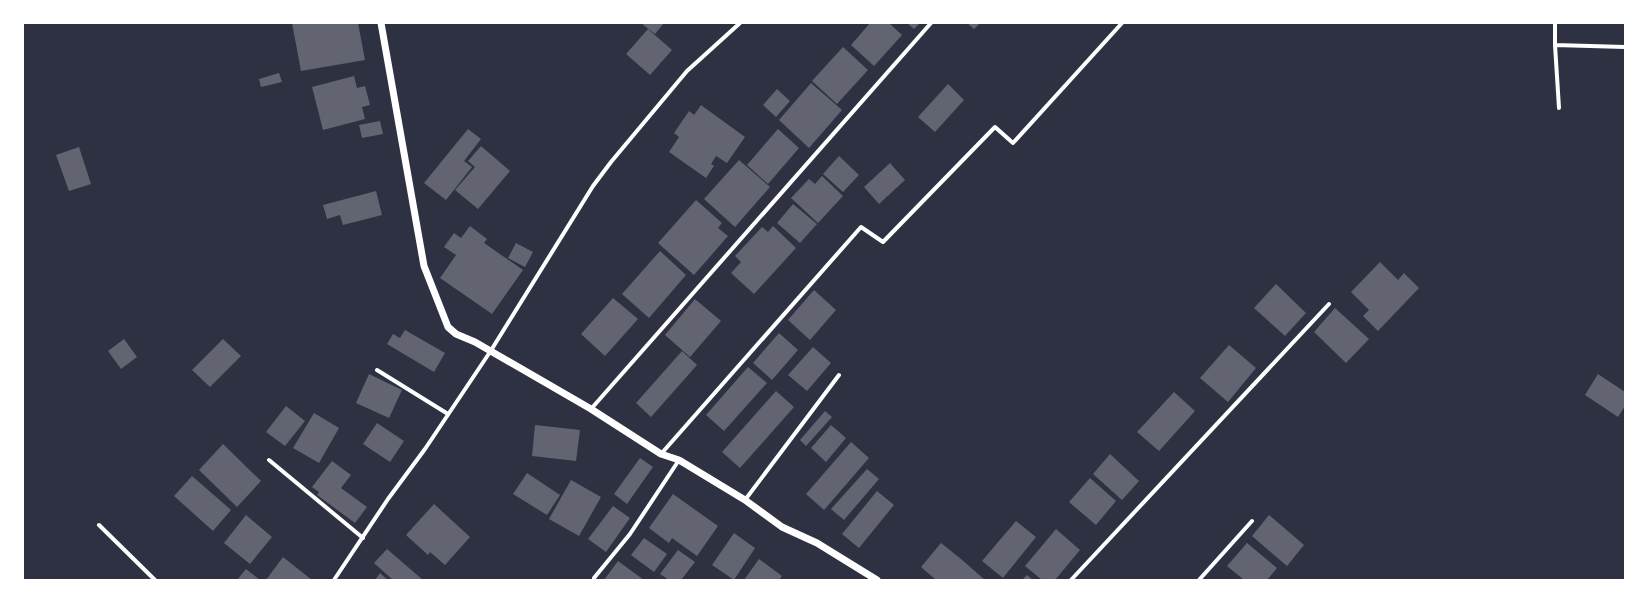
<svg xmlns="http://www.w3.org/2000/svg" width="1648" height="603" font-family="Montserrat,sans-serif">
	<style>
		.building { fill: #626471 }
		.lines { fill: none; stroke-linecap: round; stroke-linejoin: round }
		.minor { stroke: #fff; stroke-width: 4 }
		.tertiary { stroke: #fff; stroke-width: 7 }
	</style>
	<rect width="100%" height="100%" fill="#2d3142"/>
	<path class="building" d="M 292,23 L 358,23 L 365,60 L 301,71 Z
		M 641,23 L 664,23 L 655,34 Z
		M 870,23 L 889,23 L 902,35 L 874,66 L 851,45 Z
		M 907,23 L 920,23 L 914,29 Z
		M 967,23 L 980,23 L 974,29 Z
		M 648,29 L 672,50 L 650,75 L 626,54 Z
		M 843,47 L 868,70 L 837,104 L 812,81 Z
		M 279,73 L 282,82 L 261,87 L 259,79 Z
		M 354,76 L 357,88 L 365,86 L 370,105 L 362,107 L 365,119 L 323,130 L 312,87 Z
		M 811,83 L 842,110 L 809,148 L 779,120 Z
		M 948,84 L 964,100 L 935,132 L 918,117 Z
		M 777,89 L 790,101 L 776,117 L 763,105 Z
		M 701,105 L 745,137 L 727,163 L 716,156 L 711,164 L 714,166 L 706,178 L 669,152 L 679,137 L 674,133 L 689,111 L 694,115 Z
		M 380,121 L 383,134 L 362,138 L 359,125 Z
		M 468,129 L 481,139 L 464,161 L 472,167 L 446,200 L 424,183 Z
		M 778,129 L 799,148 L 768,184 L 747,165 Z
		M 481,146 L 510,171 L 478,209 L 455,190 L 475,167 L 468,161 Z
		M 79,147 L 91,184 L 69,191 L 56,155 Z
		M 839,156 L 859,175 L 843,192 L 823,174 Z
		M 739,160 L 770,187 L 735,227 L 704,199 Z
		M 890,163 L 905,180 L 879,204 L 864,187 Z
		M 822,176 L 843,196 L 818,223 L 791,198 L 809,179 L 815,184 Z
		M 376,191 L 382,215 L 343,225 L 340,215 L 327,219 L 323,205 Z
		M 696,200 L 722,223 L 718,228 L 728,236 L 694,275 L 658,243 Z
		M 793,204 L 817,224 L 800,243 L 777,223 Z
		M 470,226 L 487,239 L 484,243 L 523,270 L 492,314 L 440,278 L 456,255 L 444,247 L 454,233 L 461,238 Z
		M 773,226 L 796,248 L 754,294 L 731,273 L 741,262 L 735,256 L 762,227 L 768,232 Z
		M 516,243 L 533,252 L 525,267 L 508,258 Z
		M 660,251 L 686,275 L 649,318 L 622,294 Z
		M 1380,262 L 1398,280 L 1404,273 L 1419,288 L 1378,331 L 1363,316 L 1369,310 L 1351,292 Z
		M 1276,284 L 1306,313 L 1285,336 L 1254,308 Z
		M 814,290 L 836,310 L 810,340 L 788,320 Z
		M 613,298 L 638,319 L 605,356 L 581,334 Z
		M 695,299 L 721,321 L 690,357 L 665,335 Z
		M 1335,308 L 1369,339 L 1346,363 L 1314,332 Z
		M 405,330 L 445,353 L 434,372 L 387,344 L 393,334 L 400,338 Z
		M 779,333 L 798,350 L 772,380 L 753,363 Z
		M 124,339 L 137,357 L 121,369 L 108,351 Z
		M 223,339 L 241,356 L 210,387 L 192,370 Z
		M 1229,345 L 1256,368 L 1228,402 L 1200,378 Z
		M 813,347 L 831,363 L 807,391 L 788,375 Z
		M 682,351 L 697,365 L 651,417 L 636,403 Z
		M 748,367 L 767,383 L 724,431 L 706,415 Z
		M 369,374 L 402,390 L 389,418 L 356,403 Z
		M 1598,374 L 1625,392 L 1625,406 L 1618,417 L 1585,395 Z
		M 776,391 L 794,407 L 740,468 L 722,452 Z
		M 1174,392 L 1195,411 L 1159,451 L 1137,432 Z
		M 286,406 L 305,421 L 285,446 L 266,432 Z
		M 825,411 L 832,417 L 806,446 L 800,440 Z
		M 314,413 L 339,428 L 319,463 L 293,448 Z
		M 377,423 L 404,441 L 390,462 L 363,444 Z
		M 535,425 L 580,430 L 576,461 L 532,456 Z
		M 831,425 L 846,438 L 826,462 L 811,448 Z
		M 851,442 L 869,458 L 824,510 L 806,494 Z
		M 223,444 L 261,481 L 237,507 L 199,470 Z
		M 1110,454 L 1139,481 L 1122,500 L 1093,474 Z
		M 640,458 L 653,467 L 627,504 L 614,494 Z
		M 332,461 L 351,475 L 341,488 L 367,507 L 355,523 L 317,495 L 319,492 L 312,487 Z
		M 867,469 L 879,479 L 844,520 L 831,509 Z
		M 527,473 L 560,495 L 547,515 L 513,494 Z
		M 192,476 L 231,510 L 213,531 L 174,496 Z
		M 1090,478 L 1116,501 L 1096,525 L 1069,502 Z
		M 571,480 L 601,497 L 579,536 L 549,519 Z
		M 877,491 L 894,505 L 859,548 L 842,534 Z
		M 673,494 L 718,526 L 697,556 L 672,538 L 669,543 L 649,528 Z
		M 434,504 L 470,537 L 445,565 L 430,552 L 428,555 L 406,535 Z
		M 613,506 L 630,518 L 606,552 L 588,539 Z
		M 246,515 L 272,537 L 250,564 L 224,543 Z
		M 1269,515 L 1304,545 L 1287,566 L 1252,536 Z
		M 1016,521 L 1036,537 L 1003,578 L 982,561 Z
		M 1056,529 L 1080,550 L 1055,580 L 1042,580 L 1025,566 Z
		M 734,533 L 755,548 L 734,580 L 712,565 Z
		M 644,538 L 667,554 L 654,572 L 631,555 Z
		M 941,543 L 961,559 L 985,580 L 936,580 L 921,567 Z
		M 1247,543 L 1277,568 L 1267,580 L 1244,580 L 1227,566 Z
		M 387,549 L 423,580 L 393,580 L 374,563 Z
		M 678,550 L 695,562 L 681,580 L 669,580 L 660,574 Z
		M 283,557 L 312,580 L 266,580 Z
		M 759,559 L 782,576 L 779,580 L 744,580 Z
		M 618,561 L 644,580 L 604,580 Z
		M 246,569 L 260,580 L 237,580 Z
		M 380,573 L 388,580 L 375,580 Z
		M 1027,575 L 1033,580 L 1022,580 Z"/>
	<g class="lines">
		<path class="minor" d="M 1555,23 L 1555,45
			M 1559,108 L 1555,45 L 1625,47
			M 377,370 L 448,414
			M 591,409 L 931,23
			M 661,454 L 861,227 L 883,242 L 995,127 L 1013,143 L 1122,23
			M 269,460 L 363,538
			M 745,500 L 839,375
			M 99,525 L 155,580
			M 594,578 L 630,534 L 679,460
			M 334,580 L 388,499 L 425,449 L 490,352 L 593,186 L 611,162 L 687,71 L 740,23
			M 1071,580 L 1329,304
			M 1199,580 L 1252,521"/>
		<path class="tertiary" d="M 381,23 L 424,266 L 448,327 L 456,334 L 475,342 L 591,409 L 661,454 L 679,460 L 745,500 L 782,527 L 817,543 L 877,580"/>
	</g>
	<rect width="1648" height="603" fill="none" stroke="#ffffff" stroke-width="48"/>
</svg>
